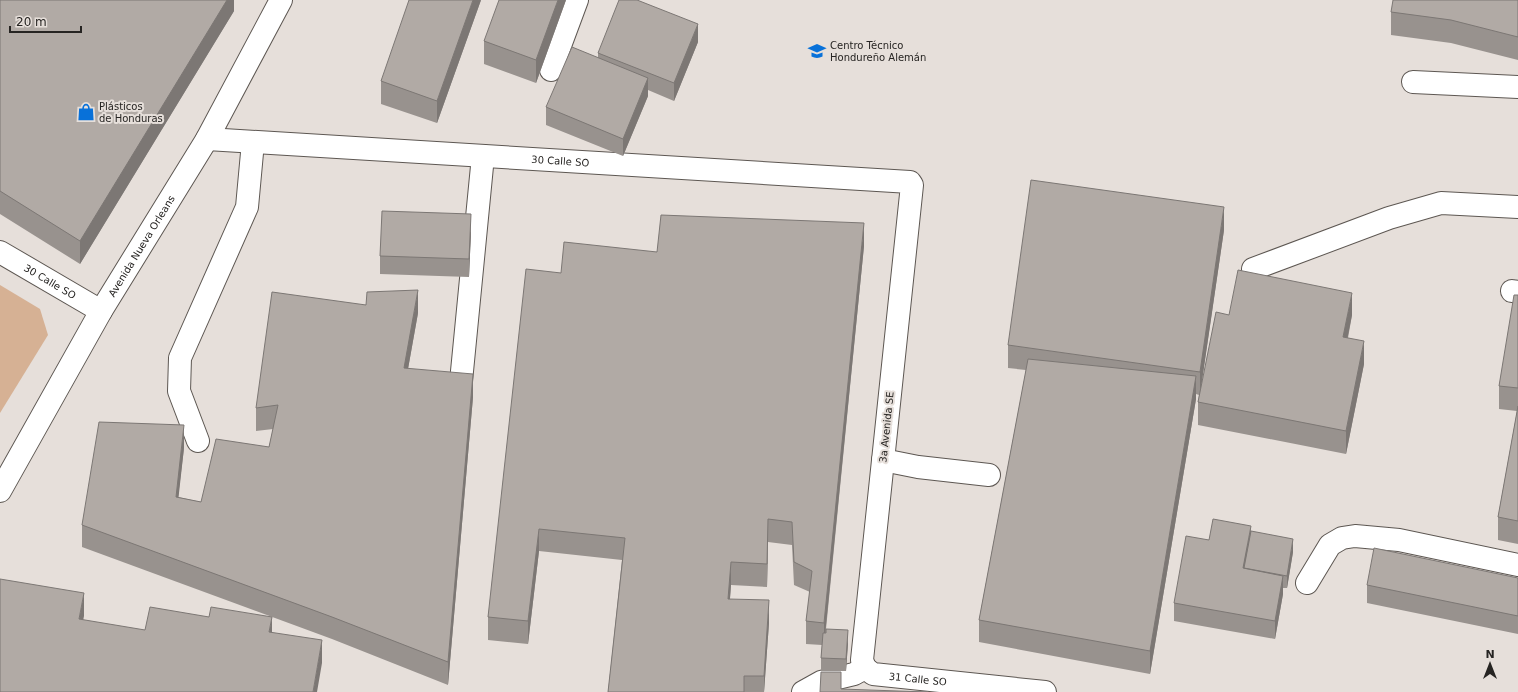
<svg xmlns="http://www.w3.org/2000/svg" width="1518" height="692" font-family="'DejaVu Sans',sans-serif">
	<style>
		.green { fill: #d6b194 }
		.lines { fill: none; stroke-linecap: round; stroke-linejoin: round }
		.minor-casing { stroke: #5d5752; stroke-width: 24 }
		.minor { stroke: #fff; stroke-width: 22 }
		.wall { fill: #98928e }
		.shaded-wall { fill: #7c7774 }
		.building { fill: #b1aaa5; stroke: #7c7774 }
		.labels { text-anchor: middle; stroke-width: 4; stroke-linejoin: round; paint-order: stroke }
		.poi-label { font-size: 10px; fill: #262422; stroke: #e6dfda; text-anchor: start }
		.street-label { font-size: 10px; fill: #262422; stroke: #e6dfda }
	</style>
	<rect width="100%" height="100%" fill="#e6dfda"/>
	<path class="green" d="M 0,285 L 40,309 L 48,335 L 0,413 Z"/>
	<g class="lines">
		<g class="minor-casing">
			<g id="minor">
				<path d="M 551,70 L 577,0"/>
				<path d="M 1413,82 L 1518,87"/>
				<path id="s1" d="M 207,139 L 910,182 L 912,185 L 862,660 L 865,668"/>
				<path id="s2" d="M 0,252 L 101,311"/>
				<path d="M 1253,269 L 1389,218 L 1441,203 L 1518,207"/>
				<path d="M 1512,291 L 1518,292"/>
				<path d="M 459,402 L 483,156"/>
				<path d="M 198,441 L 179,391 L 180,358 L 247,207 L 253,142"/>
				<path d="M 883,460 L 918,467 L 989,475"/>
				<path id="s3" d="M 0,491 L 101,311 L 207,139 L 281,0"/>
				<path d="M 1307,583 L 1330,545 L 1342,538 L 1355,536 L 1399,540 L 1518,565"/>
				<path id="s4" d="M 865,668 L 873,674 L 1045,692"/>
				<path d="M 803,692 L 821,682 L 854,674 L 865,668"/>
			</g>
		</g>
		<use href="#minor" class="minor"/>
	</g>
	<path class="wall" d="M 0,0 L 234,0 L 234,11 L 80,264 L 0,214 Z
		M 481,0 L 437,123 L 381,104 L 381,81 Z
		M 566,0 L 536,83 L 484,64 L 484,41 Z
		M 1518,0 L 1518,60 L 1451,43 L 1391,35 L 1391,12 Z
		M 698,42 L 674,101 L 648,90 L 648,96 L 623,156 L 546,125 L 546,107 L 598,58 L 598,53 Z
		M 1224,230 L 1201,386 L 1229,315 L 1352,315 L 1348,338 L 1364,364 L 1346,454 L 1198,425 L 1198,402 L 1199,395 L 1196,394 L 1196,399 L 1150,674 L 979,642 L 979,620 L 1026,370 L 1008,368 L 1008,345 Z
		M 471,232 L 469,277 L 380,274 L 380,256 Z
		M 864,246 L 826,629 L 848,643 L 846,671 L 821,671 L 821,658 L 822,645 L 806,644 L 806,621 L 810,592 L 794,585 L 792,545 L 768,542 L 767,587 L 731,585 L 730,599 L 769,623 L 764,692 L 608,692 L 622,560 L 539,551 L 528,644 L 488,640 L 488,617 L 561,273 L 657,252 Z
		M 1518,295 L 1518,544 L 1498,540 L 1498,517 L 1517,411 L 1499,409 L 1499,386 Z
		M 418,313 L 408,369 L 473,397 L 448,685 L 332,639 L 82,547 L 82,525 L 184,448 L 178,497 L 201,502 L 269,447 L 273,429 L 256,431 L 256,408 Z
		M 1209,540 L 1293,552 L 1287,588 L 1283,588 L 1283,594 L 1275,639 L 1174,621 L 1174,603 Z
		M 1518,578 L 1518,634 L 1367,603 L 1367,585 Z"/>
	<path class="shaded-wall" d="M 227,0 L 234,0 L 234,11 L 80,264 L 80,241 Z
		M 473,0 L 481,0 L 437,123 L 437,101 Z
		M 558,0 L 566,0 L 536,83 L 536,60 Z
		M 698,24 L 698,42 L 674,101 L 674,83 Z
		M 648,78 L 648,96 L 623,156 L 623,139 Z
		M 1224,207 L 1224,230 L 1200,395 L 1200,372 Z
		M 471,214 L 471,232 L 469,277 L 469,259 Z
		M 864,223 L 864,246 L 824,645 L 824,623 Z
		M 418,290 L 418,313 L 404,391 L 404,368 Z
		M 1352,293 L 1352,315 L 1343,360 L 1343,337 Z
		M 1364,341 L 1364,364 L 1346,454 L 1346,431 Z
		M 473,374 L 473,397 L 448,685 L 448,662 Z
		M 1196,376 L 1196,399 L 1150,674 L 1150,651 Z
		M 184,425 L 184,448 L 176,520 L 176,497 Z
		M 768,519 L 768,542 L 767,587 L 767,564 Z
		M 1251,526 L 1251,544 L 1244,580 L 1243,568 Z
		M 539,529 L 539,551 L 528,644 L 528,621 Z
		M 1293,539 L 1293,552 L 1287,588 L 1287,576 Z
		M 731,562 L 731,585 L 728,622 L 728,599 Z
		M 1283,576 L 1283,594 L 1275,639 L 1275,621 Z
		M 84,593 L 84,616 L 79,641 L 79,619 Z
		M 769,600 L 769,623 L 764,692 L 764,676 Z
		M 272,617 L 272,640 L 269,632 Z
		M 848,630 L 848,643 L 846,671 L 846,659 Z
		M 322,640 L 322,663 L 317,692 L 313,692 Z"/>
	<path class="building" d="M 0,0 L 227,0 L 80,241 L 0,191 Z
		M 409,0 L 473,0 L 437,101 L 381,81 Z
		M 499,0 L 558,0 L 536,60 L 484,41 Z
		M 619,0 L 637,0 L 698,24 L 674,83 L 598,53 Z
		M 1393,0 L 1518,0 L 1518,37 L 1451,20 L 1391,12 Z
		M 572,47 L 648,78 L 623,139 L 546,107 Z
		M 1031,180 L 1224,207 L 1200,372 L 1008,345 Z
		M 382,211 L 471,214 L 469,259 L 380,256 Z
		M 661,215 L 864,223 L 824,623 L 806,621 L 812,571 L 794,562 L 792,522 L 768,519 L 767,564 L 731,562 L 728,599 L 769,600 L 764,676 L 744,676 L 744,692 L 608,692 L 625,538 L 539,529 L 528,621 L 488,617 L 526,269 L 561,273 L 564,242 L 657,252 Z
		M 1238,270 L 1352,293 L 1343,337 L 1364,341 L 1346,431 L 1198,402 L 1216,312 L 1229,315 Z
		M 418,290 L 404,368 L 473,374 L 448,662 L 332,617 L 82,525 L 99,422 L 184,425 L 176,497 L 201,502 L 216,439 L 269,447 L 278,405 L 256,408 L 272,292 L 366,305 L 367,292 Z
		M 1514,295 L 1518,295 L 1518,388 L 1499,386 Z
		M 1028,359 L 1196,376 L 1150,651 L 979,620 Z
		M 1518,406 L 1518,521 L 1498,517 Z
		M 1213,519 L 1251,526 L 1243,568 L 1283,576 L 1275,621 L 1174,603 L 1186,536 L 1209,540 Z
		M 1251,531 L 1293,539 L 1287,576 L 1244,568 Z
		M 1374,548 L 1518,578 L 1518,616 L 1367,585 Z
		M 0,579 L 84,593 L 79,619 L 145,630 L 150,607 L 209,617 L 211,607 L 272,617 L 269,632 L 322,640 L 313,692 L 0,692 Z
		M 826,629 L 848,630 L 846,659 L 821,658 L 823,633 L 826,633 Z
		M 821,672 L 841,672 L 841,689 L 927,692 L 820,692 Z"/>
	<defs>
		<g id="school-bare" transform="scale(1.38)"><path d="M0-5L7-2L0 1L-7-2ZM-4 1L0 2.5L4 1V4Q0 6-4 4Z" fill="#0871d9" stroke="#e6dfda" stroke-width="2.5" paint-order="stroke"/></g>
		<g id="shop-bare" transform="scale(1.38)"><path d="M-5-2.5h2.3a2.7 3.5 0 0 1 5.4 0H5L5.5 6h-11ZM-1.5-2.5h3a1.5 2.3 0 0 0-3 0Z" fill="#0871d9" stroke="#e6dfda" stroke-width="2.5" paint-order="stroke"/></g>
	</defs>
	<g fill-rule="evenodd">
		<use href="#school-bare" x="817" y="51"/>
		<use href="#shop-bare" x="86" y="112"/>
	</g>
	<g class="labels">
		<g class="poi-label">
			<text x="830" y="49">Centro Técnico<tspan x="830" dy="12">Hondureño Alemán</tspan></text>
			<text x="99" y="110">Plásticos<tspan x="99" dy="12">de Honduras</tspan></text>
		</g>
		<g class="street-label">
			<text dy="4" stroke="none"><textPath href="#s1" startOffset="354">30 Calle SO</textPath></text>
			<text dy="4" stroke="none"><textPath href="#s3" startOffset="283">Avenida Nueva Orleans</textPath></text>
			<text dy="4" stroke="none"><textPath href="#s2" startOffset="58">30 Calle SO</textPath></text>
			<text transform="translate(886 427) rotate(-84)" y="4">3a Avenida SE</text>
			<text dy="4" stroke="none"><textPath href="#s4" startOffset="55">31 Calle SO</textPath></text>
		</g>
	</g>
	<g transform="translate(1490 664)" stroke="#e6dfda" stroke-width="3" paint-order="stroke">
	<path d="M0-3L7 15L0 10L-7 15Z" fill="#262422"/>
	<text y="-6" font-size="11" font-weight="bold" text-anchor="middle" fill="#262422">N</text>
	</g>
	<path d="M10 26v6h71v-6" fill="none" stroke="#262422" stroke-width="2"/>
	<text x="16" y="26" font-size="12" fill="#262422" stroke="#e6dfda" stroke-width="3" paint-order="stroke">20 m</text>
</svg>
